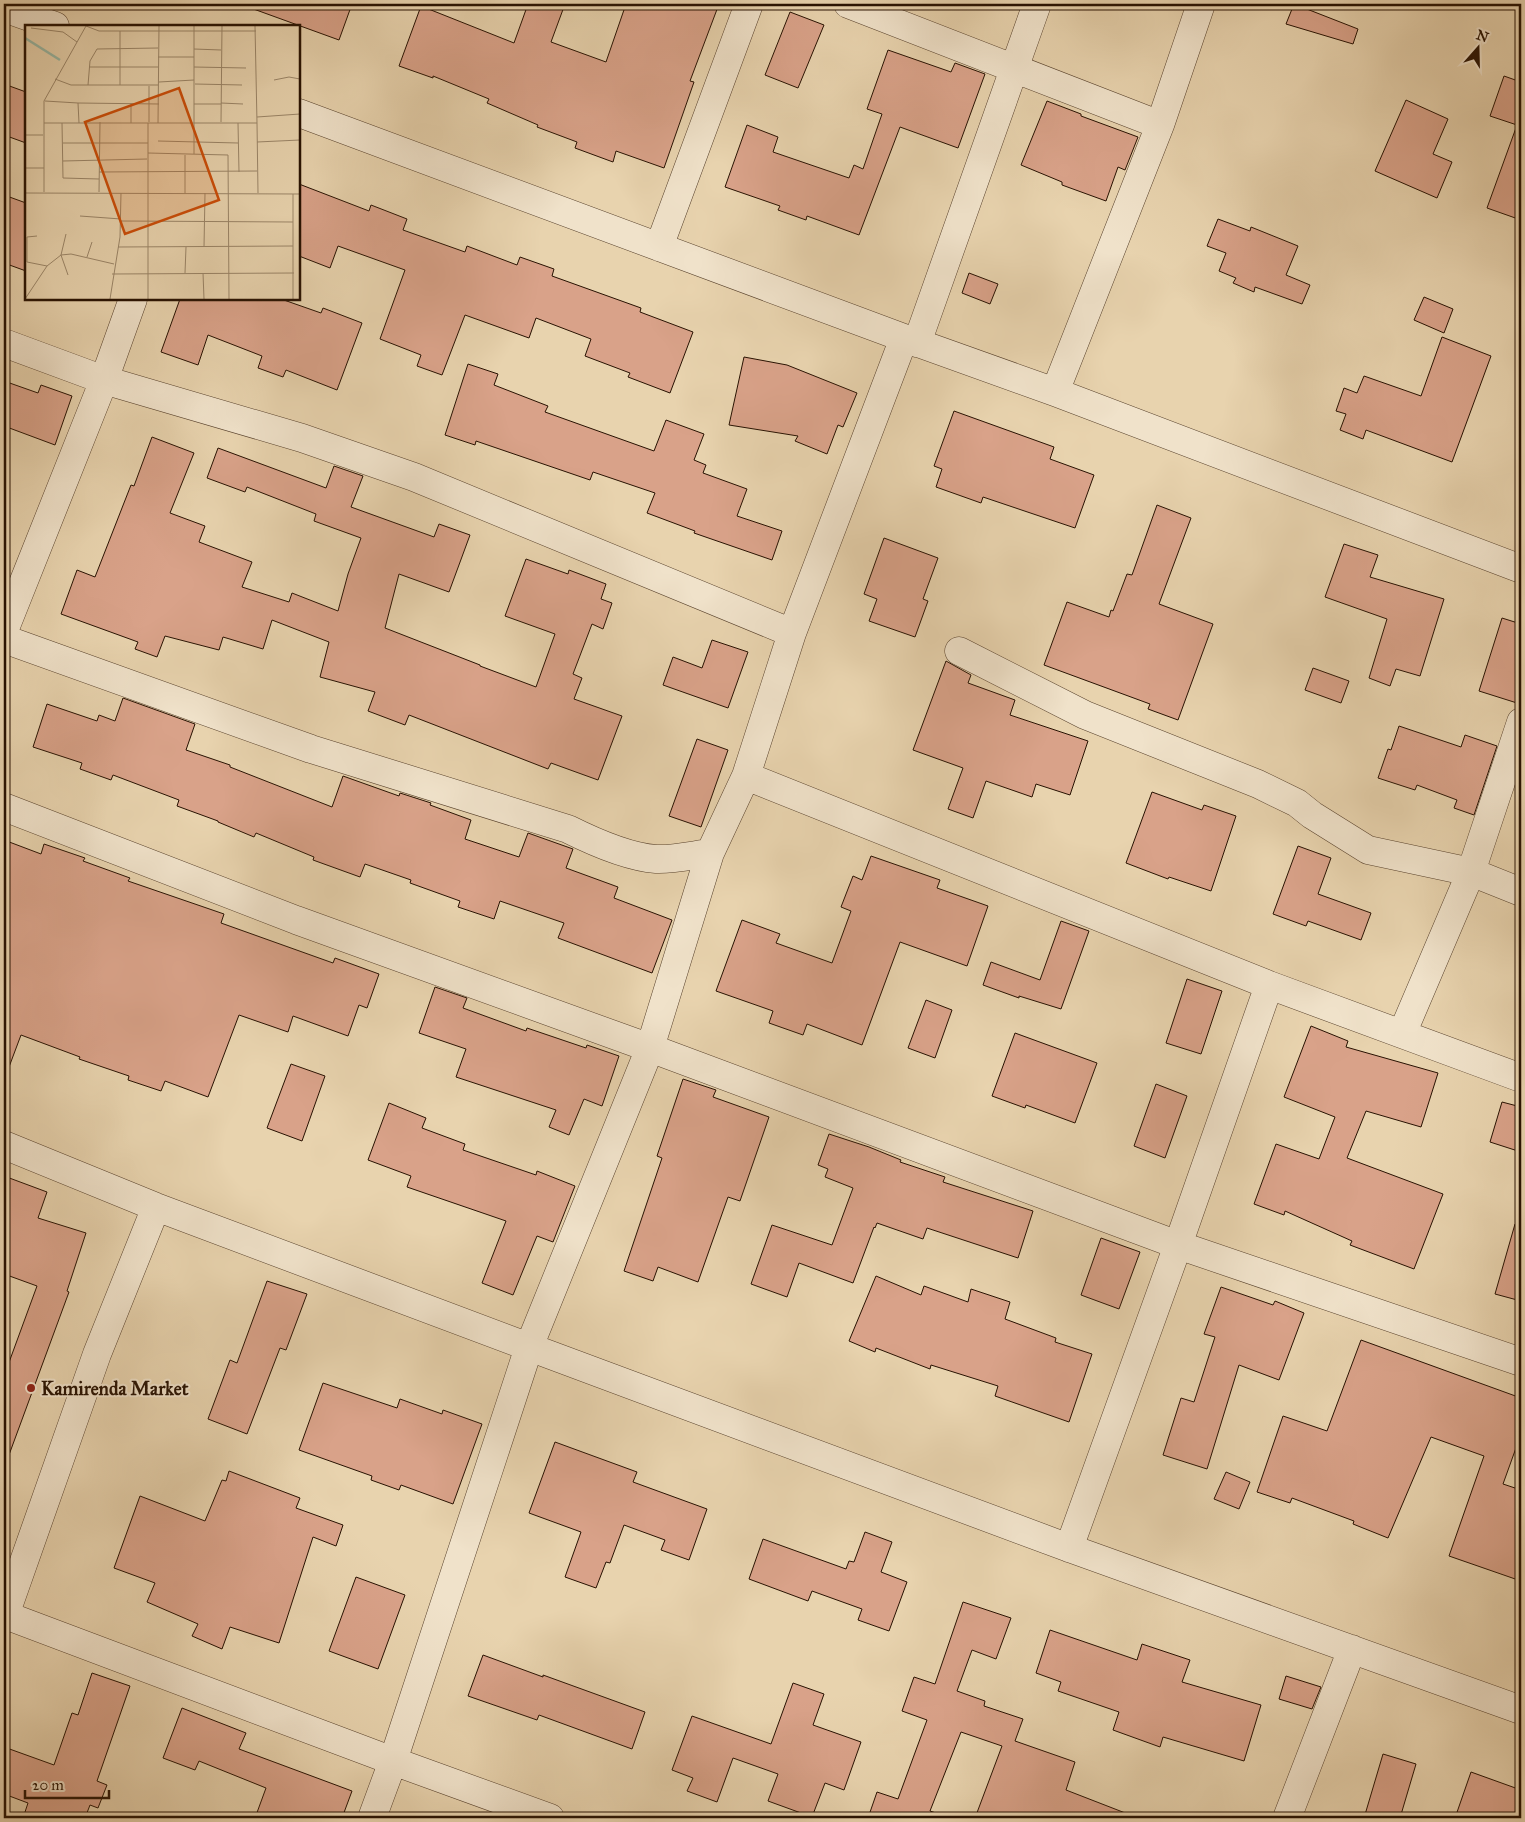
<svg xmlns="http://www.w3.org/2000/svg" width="1525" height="1822" font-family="'IM FELL Great Primer',serif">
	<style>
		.building { fill: #d9a289; stroke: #281202 }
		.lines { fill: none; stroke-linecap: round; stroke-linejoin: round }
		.minor-casing { stroke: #58422d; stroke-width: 29 }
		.minor { stroke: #f0e2ca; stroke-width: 28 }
		.poi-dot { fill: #8f2418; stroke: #f0e2ca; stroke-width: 2 }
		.labels { text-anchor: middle; stroke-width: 4; stroke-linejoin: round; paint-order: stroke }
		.poi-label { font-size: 19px; font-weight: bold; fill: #281202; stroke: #f0e2ca; text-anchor: start }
		.inset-river { fill: none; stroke: #98b9a6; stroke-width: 2.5 }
		.inset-road { fill: none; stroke: #9b8669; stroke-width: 1 }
		.view { fill: #cb4e0a; fill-opacity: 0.15; stroke: #cb4e0a; stroke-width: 2.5 }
		.inset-edge { fill: none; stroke: #281202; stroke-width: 2.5 }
	</style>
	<rect width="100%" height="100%" fill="#e8d3ae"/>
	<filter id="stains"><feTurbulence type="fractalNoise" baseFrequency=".004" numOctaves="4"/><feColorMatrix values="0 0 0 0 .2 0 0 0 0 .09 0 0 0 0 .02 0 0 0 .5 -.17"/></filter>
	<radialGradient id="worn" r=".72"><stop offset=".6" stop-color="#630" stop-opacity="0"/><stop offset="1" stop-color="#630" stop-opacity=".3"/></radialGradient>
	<path class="building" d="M 248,4 L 352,4 L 339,40 L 248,7 Z
		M 528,4 L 565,4 L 551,42 L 606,62 L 626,4 L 719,4 L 690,81 L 694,82 L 664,168 L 616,151 L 613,162 L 575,148 L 577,142 L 537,127 L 538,125 L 487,103 L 489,99 L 433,76 L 433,78 L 399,66 L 421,6 L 514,43 Z
		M 1294,4 L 1358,29 L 1353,44 L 1286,24 Z
		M 790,12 L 824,25 L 798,88 L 765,75 Z
		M 888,50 L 951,72 L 955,63 L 985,74 L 958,148 L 900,127 L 859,235 L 807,216 L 806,220 L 778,210 L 780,206 L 725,187 L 747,125 L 778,137 L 773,152 L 849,178 L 854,165 L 863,169 L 882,114 L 867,109 Z
		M 1504,76 L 1521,82 L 1521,220 L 1487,208 L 1517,125 L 1490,116 Z
		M 4,84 L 26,92 L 26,143 L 4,135 Z
		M 1406,100 L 1448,119 L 1433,154 L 1452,162 L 1437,198 L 1375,171 Z
		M 1047,101 L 1081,114 L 1081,116 L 1138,137 L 1125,170 L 1118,167 L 1106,201 L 1062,185 L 1062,182 L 1021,165 Z
		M 299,184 L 369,211 L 371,205 L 407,219 L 403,230 L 465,252 L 467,246 L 517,265 L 520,257 L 554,269 L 552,276 L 641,308 L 640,312 L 693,332 L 670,393 L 628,377 L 630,373 L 585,356 L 591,339 L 536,318 L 529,338 L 465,315 L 442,375 L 417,366 L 421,355 L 380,339 L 405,270 L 338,246 L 330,268 L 299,256 Z
		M 4,195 L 26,203 L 26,271 L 4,263 Z
		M 1218,219 L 1250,231 L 1251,227 L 1298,246 L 1286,275 L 1310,285 L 1302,304 L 1255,287 L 1254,292 L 1233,283 L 1236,278 L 1219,271 L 1226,253 L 1207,246 Z
		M 969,273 L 998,284 L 990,304 L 962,293 Z
		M 1424,297 L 1453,309 L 1444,333 L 1414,320 Z
		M 180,299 L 281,299 L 321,313 L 323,308 L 362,323 L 337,390 L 286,370 L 283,377 L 258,368 L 262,356 L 208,335 L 198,365 L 161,352 Z
		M 1442,337 L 1491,356 L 1452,462 L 1366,430 L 1363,439 L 1340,430 L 1346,414 L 1336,411 L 1344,388 L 1357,393 L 1364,376 L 1421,396 Z
		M 744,357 L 787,365 L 857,393 L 843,427 L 838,425 L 827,454 L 795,441 L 798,436 L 729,425 Z
		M 468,364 L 498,374 L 494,385 L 548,406 L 545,412 L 654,451 L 666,420 L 704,434 L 694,460 L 706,465 L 703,473 L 747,489 L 737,516 L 782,531 L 772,560 L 694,533 L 695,531 L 647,513 L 655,493 L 593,472 L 590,480 L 476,441 L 475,445 L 445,435 Z
		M 4,381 L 38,393 L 41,385 L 72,396 L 55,445 L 4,426 Z
		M 954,411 L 1054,447 L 1050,459 L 1094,475 L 1075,528 L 983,497 L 981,503 L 936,487 L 942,469 L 934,466 Z
		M 152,437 L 194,453 L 170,513 L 205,526 L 199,542 L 252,562 L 242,587 L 289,602 L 292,593 L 338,611 L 348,574 L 361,538 L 314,521 L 316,514 L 247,487 L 245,492 L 207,478 L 218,448 L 326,488 L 334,466 L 363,476 L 351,507 L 434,537 L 439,524 L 470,535 L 449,592 L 399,574 L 385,628 L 480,665 L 480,666 L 536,687 L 555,634 L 505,616 L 526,559 L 568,574 L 569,570 L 606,584 L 601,599 L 612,603 L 603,629 L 592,624 L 573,674 L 582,678 L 574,699 L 622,716 L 598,780 L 551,763 L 548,769 L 409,715 L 405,725 L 368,711 L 375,692 L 320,677 L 329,642 L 272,620 L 263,649 L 223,637 L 219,650 L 165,636 L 157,657 L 135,649 L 138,642 L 61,614 L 77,570 L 95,577 L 131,485 L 134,486 Z
		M 1157,505 L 1191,518 L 1159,604 L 1213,624 L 1178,720 L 1148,709 L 1150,704 L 1044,665 L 1067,602 L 1109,617 L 1111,610 L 1113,611 L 1127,574 L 1132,575 Z
		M 884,538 L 938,558 L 923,599 L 928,601 L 915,637 L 869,621 L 877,599 L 864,594 Z
		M 1344,544 L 1378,555 L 1370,577 L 1444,599 L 1420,676 L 1396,669 L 1390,686 L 1369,678 L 1387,619 L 1325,597 Z
		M 1502,618 L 1521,624 L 1521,689 L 1517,703 L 1479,691 Z
		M 712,640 L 748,652 L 728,708 L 663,685 L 673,657 L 702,668 Z
		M 946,661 L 971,675 L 968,683 L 1015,700 L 1010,715 L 1088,741 L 1070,795 L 1036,784 L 1032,797 L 986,781 L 973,818 L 948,809 L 963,768 L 913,750 Z
		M 1313,668 L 1349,681 L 1341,703 L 1305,690 Z
		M 123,698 L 195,724 L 186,750 L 230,765 L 230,767 L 332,807 L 343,776 L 399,796 L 400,793 L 431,803 L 430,805 L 471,820 L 465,839 L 519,857 L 528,833 L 573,849 L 566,868 L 618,887 L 614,898 L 672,920 L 652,973 L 558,938 L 564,923 L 500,901 L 494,919 L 458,907 L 460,901 L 410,883 L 411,880 L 365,864 L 360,877 L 313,860 L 314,857 L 256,833 L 254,837 L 218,822 L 218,821 L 177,806 L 179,800 L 113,775 L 111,780 L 80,769 L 82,763 L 33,747 L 47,704 L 97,721 L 99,715 L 115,721 Z
		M 1399,726 L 1461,747 L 1465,735 L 1497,746 L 1474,815 L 1454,808 L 1457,800 L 1417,785 L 1415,790 L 1378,778 L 1388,749 L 1391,750 Z
		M 697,739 L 728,750 L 701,827 L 669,816 Z
		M 1152,792 L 1202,810 L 1204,805 L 1236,816 L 1211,891 L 1169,877 L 1168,879 L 1126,863 Z
		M 4,840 L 41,854 L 44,844 L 85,858 L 83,861 L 130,878 L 128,881 L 224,914 L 221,923 L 333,963 L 335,958 L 379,974 L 367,1008 L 359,1005 L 348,1036 L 293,1016 L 288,1032 L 239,1015 L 208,1097 L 165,1081 L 161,1091 L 128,1080 L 129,1076 L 79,1059 L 80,1057 L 21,1035 L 6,1075 L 4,1075 Z
		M 1298,846 L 1331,858 L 1318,894 L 1371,913 L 1361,940 L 1308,921 L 1306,926 L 1273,914 Z
		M 871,856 L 940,880 L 937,888 L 988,906 L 967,966 L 900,942 L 862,1045 L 807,1024 L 803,1035 L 769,1023 L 773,1011 L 716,991 L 742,920 L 780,934 L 776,943 L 832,963 L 851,911 L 841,907 L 853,876 L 862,880 Z
		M 1061,921 L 1089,931 L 1061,1009 L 1019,996 L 1019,998 L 983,985 L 991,962 L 1040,980 Z
		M 1187,979 L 1222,991 L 1201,1054 L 1166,1043 Z
		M 435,987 L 467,998 L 463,1008 L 526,1031 L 527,1028 L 586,1048 L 587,1045 L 619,1056 L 602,1106 L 584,1099 L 569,1135 L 549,1127 L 556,1110 L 456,1077 L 466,1049 L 419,1033 Z
		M 926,1000 L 952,1010 L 935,1058 L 908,1048 Z
		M 1311,1026 L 1348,1041 L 1346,1047 L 1438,1073 L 1421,1127 L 1366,1111 L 1347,1158 L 1443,1194 L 1414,1269 L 1350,1245 L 1352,1241 L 1285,1211 L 1284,1215 L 1254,1204 L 1276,1144 L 1319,1159 L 1335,1117 L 1284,1097 Z
		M 1015,1033 L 1097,1063 L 1075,1123 L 1026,1105 L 1025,1108 L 992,1096 Z
		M 291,1064 L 325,1076 L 302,1141 L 267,1128 Z
		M 683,1079 L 716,1090 L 713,1097 L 769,1117 L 740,1201 L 728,1197 L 698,1282 L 658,1267 L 653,1281 L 624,1271 L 662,1158 L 657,1156 Z
		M 1156,1084 L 1187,1096 L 1165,1158 L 1134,1146 Z
		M 1502,1102 L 1521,1107 L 1521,1152 L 1490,1142 Z
		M 389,1103 L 426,1118 L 422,1128 L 465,1144 L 463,1150 L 536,1175 L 537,1171 L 575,1186 L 553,1242 L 537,1236 L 513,1295 L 482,1283 L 506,1221 L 407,1187 L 411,1176 L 368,1160 Z
		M 829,1134 L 869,1147 L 901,1160 L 900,1162 L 945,1177 L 943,1182 L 1033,1211 L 1018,1258 L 927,1228 L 923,1239 L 877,1223 L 875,1228 L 874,1227 L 853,1283 L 799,1263 L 787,1297 L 751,1284 L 772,1225 L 832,1245 L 853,1188 L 825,1177 L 828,1169 L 818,1165 Z
		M 4,1176 L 47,1192 L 38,1218 L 86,1233 L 67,1291 L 69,1292 L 6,1463 L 4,1462 L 4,1376 L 37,1286 L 4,1274 Z
		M 1515,1224 L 1521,1224 L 1521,1301 L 1495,1294 Z
		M 1101,1238 L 1140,1252 L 1119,1309 L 1081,1295 Z
		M 876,1276 L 921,1295 L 924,1286 L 968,1302 L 971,1289 L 1010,1302 L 1005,1319 L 1056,1338 L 1055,1342 L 1092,1354 L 1069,1422 L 995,1396 L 998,1386 L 931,1365 L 930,1369 L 876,1348 L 875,1352 L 849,1341 Z
		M 267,1281 L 307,1294 L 286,1350 L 280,1348 L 247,1434 L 208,1419 L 230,1360 L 237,1363 Z
		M 1221,1287 L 1273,1305 L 1275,1301 L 1304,1313 L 1279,1380 L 1239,1365 L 1207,1469 L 1163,1455 L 1181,1398 L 1194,1402 L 1215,1337 L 1204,1334 Z
		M 1361,1340 L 1521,1398 L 1521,1434 L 1503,1484 L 1521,1490 L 1521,1581 L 1449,1556 L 1484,1456 L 1431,1437 L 1388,1538 L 1353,1524 L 1354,1521 L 1292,1498 L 1290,1503 L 1257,1492 L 1283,1416 L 1327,1431 Z
		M 323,1383 L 397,1408 L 400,1399 L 442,1414 L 443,1410 L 482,1424 L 453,1504 L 401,1485 L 399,1490 L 371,1480 L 372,1476 L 299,1450 Z
		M 555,1442 L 637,1472 L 633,1482 L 707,1509 L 689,1560 L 661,1550 L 665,1540 L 624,1525 L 610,1563 L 606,1562 L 596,1588 L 565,1577 L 581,1532 L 529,1513 Z
		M 229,1471 L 300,1498 L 296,1508 L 343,1525 L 336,1546 L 313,1537 L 279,1643 L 230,1627 L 222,1649 L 192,1636 L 198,1624 L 147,1602 L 155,1583 L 114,1568 L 140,1496 L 205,1521 L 222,1480 L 226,1481 Z
		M 1226,1472 L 1250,1482 L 1239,1509 L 1214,1499 Z
		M 865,1532 L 892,1542 L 881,1572 L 907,1582 L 889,1631 L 858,1620 L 862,1609 L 812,1591 L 808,1601 L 749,1579 L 763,1539 L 846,1569 L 849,1561 L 854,1562 Z
		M 356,1577 L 405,1595 L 378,1669 L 329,1651 Z
		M 963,1602 L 1011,1618 L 996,1659 L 972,1650 L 957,1691 L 985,1701 L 984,1706 L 1023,1719 L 1015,1741 L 1075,1762 L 1066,1790 L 1133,1816 L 1133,1818 L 975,1818 L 1002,1746 L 961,1732 L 930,1811 L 942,1815 L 941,1818 L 868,1818 L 877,1792 L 898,1799 L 927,1720 L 902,1711 L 914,1677 L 935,1684 Z
		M 1050,1630 L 1137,1660 L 1142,1644 L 1190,1660 L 1182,1682 L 1261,1705 L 1244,1761 L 1163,1737 L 1160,1747 L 1113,1730 L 1119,1712 L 1058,1691 L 1061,1682 L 1036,1673 Z
		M 483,1655 L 543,1677 L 543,1675 L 645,1712 L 632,1749 L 539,1715 L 537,1720 L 468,1696 Z
		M 92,1673 L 130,1686 L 97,1781 L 107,1785 L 98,1808 L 90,1805 L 85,1818 L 23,1818 L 28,1803 L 4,1794 L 4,1747 L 54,1765 L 72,1713 L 78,1715 Z
		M 1286,1676 L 1321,1687 L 1312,1709 L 1279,1699 Z
		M 793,1683 L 824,1694 L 813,1725 L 861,1742 L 844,1790 L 825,1783 L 812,1817 L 768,1801 L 778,1774 L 733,1758 L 717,1802 L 687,1791 L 693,1778 L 672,1770 L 692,1716 L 771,1744 Z
		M 182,1708 L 246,1733 L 239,1749 L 352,1791 L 342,1818 L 255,1818 L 266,1788 L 199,1761 L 195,1770 L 163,1758 Z
		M 1383,1754 L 1416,1764 L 1400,1818 L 1364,1818 Z
		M 1471,1772 L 1521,1790 L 1521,1818 L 1455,1818 Z"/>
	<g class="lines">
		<g class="minor-casing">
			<path id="minor" d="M 848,4 L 1160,125
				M 4,8 L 55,26
				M 299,113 L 904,338 L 1055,392 L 1521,569
				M 659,247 L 749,4
				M 4,343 L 104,380 L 302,438 L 414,477 L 792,633
				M 917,343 L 1037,4
				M 1055,392 L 1160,125 L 1201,4
				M 4,631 L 104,380 L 133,299
				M 4,639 L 311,749 L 568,829 C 592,841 628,857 656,859 C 672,860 694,855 710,853
				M 959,651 L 1085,715 L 1258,784 L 1297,803 L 1312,815 L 1368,850 L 1471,872 L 1521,892
				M 746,776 L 1269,985 L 1521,1078
				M 4,807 L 296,920 L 650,1048 L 1178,1245 L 1521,1362
				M 1402,1034 L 1471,872 L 1521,722
				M 4,1145 L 156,1207 L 529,1347 L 1069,1548 L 1521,1710
				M 1069,1548 L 1178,1245 L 1269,985
				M 5,1615 L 393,1761 L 550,1818
				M 4,1618 L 97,1354 L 156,1207
				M 372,1818 L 393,1761 L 529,1347 L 650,1048 L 710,853 L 746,776 L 792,633 L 904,338
				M 1287,1818 L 1352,1649"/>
		</g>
		<use href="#minor" class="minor"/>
	</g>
	<circle class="poi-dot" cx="31" cy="1388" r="5"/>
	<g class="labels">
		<g class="poi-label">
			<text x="41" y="1395">Kamirenda Market</text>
		</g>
	</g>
	<g transform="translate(25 25)">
		<rect width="275" height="275" fill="#e8d3ae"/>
		<path class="inset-river" d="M 0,13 L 35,35"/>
		<path class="inset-road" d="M 61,1 L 74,6 L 231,6M 6,3 L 38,7 L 52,17M 169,24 L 196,25M 133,32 L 169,32M 64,42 L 133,42M 169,42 L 221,43M 30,54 L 46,60 L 95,60 L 95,6M 249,55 L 264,52 L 275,54M 134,57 L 169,55M 170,59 L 217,60M 63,60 L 65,36 L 72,24 L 133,23M 95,60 L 133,60M 124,61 L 124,97M 20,76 L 53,78 L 54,98M 53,78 L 134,79M 196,78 L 218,79M 169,79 L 196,79M 232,92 L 275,89M 196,97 L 197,1M 19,98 L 232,98 L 230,1M 37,98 L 38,153 L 74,154M 106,98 L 106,78M 123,98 L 123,274M 133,98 L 134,1M 213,98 L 214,147M 232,98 L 233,168M 0,113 L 0,110 L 18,110M 133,116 L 213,118M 232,117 L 275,115M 38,118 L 123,118M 123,128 L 203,130 L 204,274M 169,129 L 169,1M 160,130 L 160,168M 38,136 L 122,134M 0,143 L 19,143M 74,147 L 232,146M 19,167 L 19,76 L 61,1M 74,167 L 75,97M 0,168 L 275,169M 268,169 L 268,274M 55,191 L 96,194M 96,196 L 268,197M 41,209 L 36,230 L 43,250M 12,211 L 2,212 L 2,237 L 22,241M 93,222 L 268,221M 179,222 L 180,168M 62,232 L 67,217M 160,248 L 161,222M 178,248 L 179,274M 87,249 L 269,248M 0,274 L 22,241 L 36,230 L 46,229 L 89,239M 85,274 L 95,212 L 96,168"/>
		<path class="view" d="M 154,63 L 194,175 L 100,209 L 60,97 Z"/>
		<rect width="275" height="275" class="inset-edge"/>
	</g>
	<rect width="1525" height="1822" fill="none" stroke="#e8d3ae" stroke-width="20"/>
	<rect x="5" y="5" width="1515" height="1812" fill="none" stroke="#281202" stroke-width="2.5"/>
	<rect x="10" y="10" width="1505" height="1802" fill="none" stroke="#281202"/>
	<g transform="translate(1478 48) rotate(20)" stroke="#f0e2ca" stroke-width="4" paint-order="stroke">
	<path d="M0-4L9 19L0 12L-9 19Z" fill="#281202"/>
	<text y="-8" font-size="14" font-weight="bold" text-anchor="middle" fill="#281202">N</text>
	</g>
	<path d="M25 1790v8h84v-8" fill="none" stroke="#281202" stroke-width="2.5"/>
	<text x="32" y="1790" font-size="15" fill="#281202" stroke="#f0e2ca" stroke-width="4" paint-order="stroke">20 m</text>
	<rect width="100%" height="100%" filter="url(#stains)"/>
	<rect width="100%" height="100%" fill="url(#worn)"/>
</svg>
